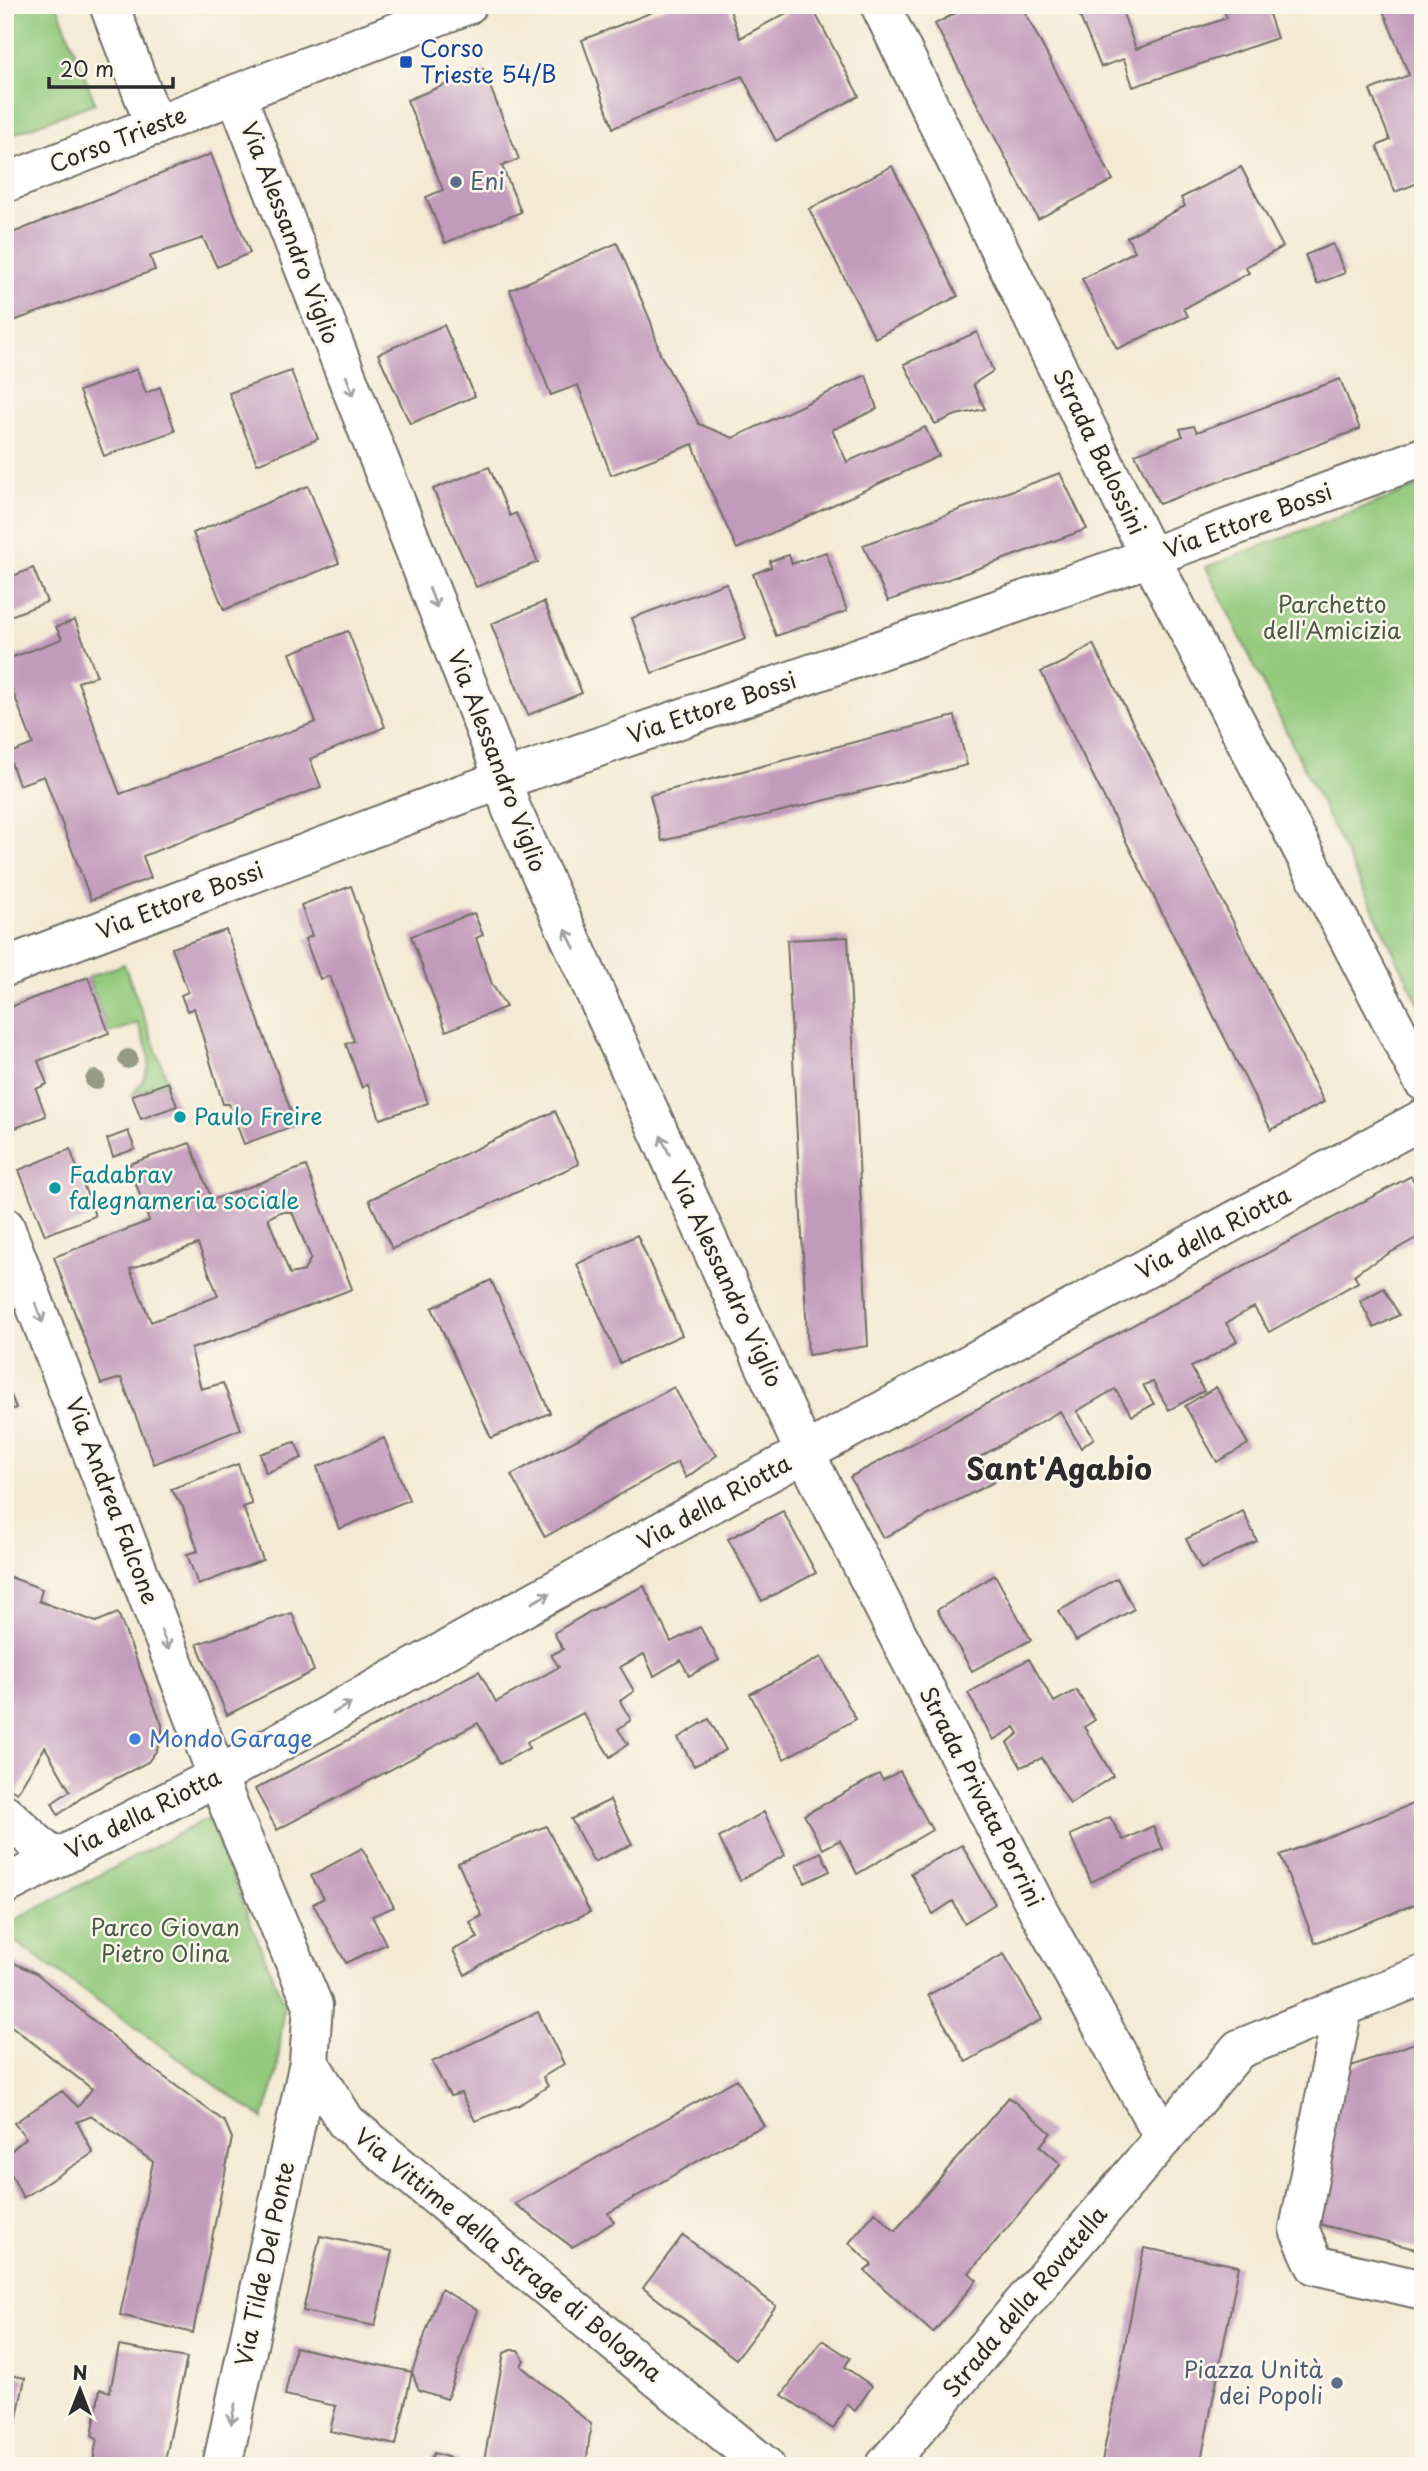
<svg xmlns="http://www.w3.org/2000/svg" width="1428" height="2471" font-family="'Playpen Sans',sans-serif">
	<style>
		.green { fill: #92c97b; stroke: #5e7a53; stroke-width: 2 }
		.building { fill: #c29bbc; fill-rule: evenodd }
		.lines { fill: none; stroke-linecap: round; stroke-linejoin: round }
		.minor-casing { stroke: #716e66; stroke-width: 42 }
		.major-casing { stroke: #716e66; stroke-width: 42 }
		.minor { stroke: #fff; stroke-width: 38 }
		.major { stroke: #fff; stroke-width: 38 }
		.tree { fill: #969b84 }
		.oneway { stroke: #a0a0a0 }
		.transit-dot { fill: #1a4fb4; stroke: #fbf7ec; stroke-width: 2.5 }
		.service-dot { fill: #5c6f8a; stroke: #fbf7ec; stroke-width: 2.5 }
		.culture-dot { fill: #0f9aa8; stroke: #fbf7ec; stroke-width: 2.5 }
		.shop-dot { fill: #3f7fe0; stroke: #fbf7ec; stroke-width: 2.5 }
		.labels { text-anchor: middle; stroke-width: 5; stroke-linejoin: round; paint-order: stroke }
		.transit-label { font-size: 23px; fill: #164399; stroke: #fbf7ec; text-anchor: start }
		.street-label { font-size: 23px; fill: #2b2b2b; stroke: #fbf7ec }
		.service-label { font-size: 23px; fill: #4e5e75; stroke: #fbf7ec; text-anchor: start }
		.park-label { font-size: 23px; fill: #4a5a43; stroke: #fbf7ec }
		.culture-label { font-size: 23px; fill: #0d838f; stroke: #fbf7ec; text-anchor: start }
		.shop-label { font-size: 23px; fill: #366cbe; stroke: #fbf7ec; text-anchor: start }
		.district-label { font-size: 30px; font-weight: bold; fill: #2b2b2b; stroke: #fbf7ec }
	</style>
	<rect width="100%" height="100%" fill="#fbf7ec"/>
	<filter id="ink" filterUnits="userSpaceOnUse"><feTurbulence type="fractalNoise" baseFrequency=".0143" numOctaves="2"/><feDisplacementMap in="SourceGraphic" scale="14" xChannelSelector="R" yChannelSelector="G"/><feConvolveMatrix kernelMatrix="1 2 1 2 8 2 1 2 1" color-interpolation-filters="sRGB"/></filter>
	<filter id="wash" filterUnits="userSpaceOnUse"><feTurbulence type="fractalNoise" baseFrequency=".00686" numOctaves="4" result="noise"/><feDisplacementMap in="SourceGraphic" scale="28" xChannelSelector="R" yChannelSelector="G"/><feGaussianBlur stdDeviation="1.57" result="paint"/><feColorMatrix in="noise" values="0 0 0 0 0 0 0 0 0 0 0 0 0 0 0 0 0 1.4 0 .05"/><feComposite in="paint" operator="in"/></filter>
	<g filter="url(#wash)">
		<rect width="100%" height="100%" fill="#f4ead4"/>
		<path class="green" d="M 5,5 L 57,5 L 95,103 L 5,137 Z
			M 1423,485 L 1423,1012 L 1206,567 Z
			M 124,964 L 168,1082 L 132,1095 C 158,1064 150,1058 138,1023 L 109,1033 L 88,977 Z
			M 208,1818 L 284,2004 L 277,2073 L 263,2119 L 5,1934 L 5,1925 Z"/>
		<g id="blocks">
			<path class="building" d="M 670,5 L 728,5 L 740,38 L 801,5 L 811,5 L 859,96 L 776,141 L 742,76 L 613,128 L 582,40 Z
				M 971,5 L 1021,5 L 1113,180 L 1038,219 L 935,24 Z
				M 1075,5 L 1120,5 L 1136,49 L 1227,18 L 1222,5 L 1266,5 L 1277,38 L 1133,87 L 1124,59 L 1101,67 Z
				M 1381,5 L 1423,5 L 1423,181 L 1395,192 L 1377,146 L 1390,140 L 1370,90 L 1409,75 Z
				M 483,69 L 519,159 L 502,166 L 521,212 L 445,243 L 426,197 L 443,190 L 407,100 Z
				M 211,154 L 250,253 L 217,267 L 203,238 L 150,256 L 155,270 L 5,324 L 5,236 Z
				M 892,166 L 958,296 L 875,338 L 809,209 Z
				M 1241,167 L 1283,247 L 1245,267 L 1249,273 L 1183,309 L 1188,316 L 1117,349 L 1082,279 L 1135,251 L 1127,237 L 1185,206 L 1181,198 Z
				M 617,243 L 651,322 L 660,354 L 699,424 L 733,438 L 866,375 L 877,409 L 832,430 L 847,462 L 925,427 L 939,456 L 737,549 L 705,478 L 693,444 L 611,475 L 578,385 L 551,395 L 510,290 Z
				M 1333,244 L 1345,273 L 1317,284 L 1305,255 Z
				M 444,325 L 475,396 L 410,424 L 378,354 Z
				M 977,332 L 993,371 L 973,384 L 985,409 L 956,415 L 935,424 L 904,364 Z
				M 137,369 L 146,393 L 160,387 L 175,431 L 104,456 L 79,391 Z
				M 291,371 L 318,439 L 257,464 L 229,393 Z
				M 1340,379 L 1360,429 L 1159,504 L 1135,454 L 1183,436 L 1180,429 L 1194,426 L 1197,432 Z
				M 489,467 L 510,516 L 516,513 L 538,562 L 476,587 L 433,489 Z
				M 1060,473 L 1087,529 L 888,601 L 863,545 Z
				M 308,486 L 339,563 L 224,610 L 193,533 Z
				M 826,552 L 847,611 L 776,636 L 753,574 L 771,567 L 770,561 L 789,555 L 792,564 Z
				M 33,568 L 47,602 L 5,618 L 5,579 Z
				M 726,583 L 746,639 L 652,673 L 632,618 Z
				M 544,602 L 582,693 L 528,715 L 491,624 Z
				M 75,620 L 97,676 L 78,682 L 120,794 L 316,722 L 290,653 L 348,631 L 385,727 L 310,759 L 321,787 L 143,856 L 151,878 L 91,900 L 44,776 L 19,785 L 8,754 L 33,744 L 5,671 L 5,660 L 62,639 L 56,627 Z
				M 1093,644 L 1324,1102 L 1271,1130 L 1041,672 L 1064,662 Z
				M 955,716 L 967,765 L 662,841 L 650,795 Z
				M 351,886 L 428,1103 L 380,1119 L 368,1084 L 362,1088 L 346,1044 L 354,1041 L 330,976 L 320,979 L 305,939 L 312,936 L 301,905 Z
				M 474,913 L 483,935 L 476,938 L 492,984 L 506,1007 L 446,1031 L 411,936 Z
				M 226,930 L 296,1125 L 244,1144 L 229,1104 L 223,1104 L 194,1008 L 187,1011 L 181,995 L 188,992 L 172,948 Z
				M 848,937 L 868,1346 L 808,1355 L 787,940 Z
				M 88,977 L 109,1033 L 38,1061 L 47,1084 L 36,1089 L 46,1116 L 5,1132 L 5,1009 Z
				M 168,1082 L 177,1106 L 141,1119 L 132,1095 Z
				M 555,1111 L 579,1164 L 392,1249 L 369,1200 Z
				M 128,1131 L 135,1149 L 113,1157 L 107,1139 Z
				M 190,1143 L 212,1200 L 306,1166 L 352,1289 L 255,1327 L 191,1349 L 201,1389 L 223,1383 L 241,1429 L 154,1464 L 121,1378 L 101,1384 L 54,1257 L 149,1221 L 129,1164 ZM 280,1212 L 292,1212 L 311,1258 L 304,1271 L 290,1274 L 268,1218 ZM 198,1244 L 218,1296 L 151,1322 L 130,1269 Z
				M 70,1149 L 95,1216 L 45,1235 L 19,1170 Z
				M 1411,1176 L 1423,1198 L 1423,1234 L 1362,1269 L 1354,1275 L 1358,1282 L 1269,1332 L 1254,1307 L 1226,1323 L 1237,1341 L 1206,1360 L 1191,1367 L 1204,1391 L 1169,1410 L 1153,1382 L 1143,1385 L 1154,1404 L 1132,1416 L 1115,1389 L 1077,1411 L 1094,1438 L 1081,1448 L 1060,1411 L 978,1458 L 994,1482 L 883,1538 L 850,1477 Z
				M 637,1235 L 682,1335 L 620,1363 L 577,1264 Z
				M 491,1280 L 550,1413 L 491,1438 L 432,1308 Z
				M 1384,1288 L 1399,1315 L 1374,1328 L 1360,1301 Z
				M 5,1381 L 16,1408 L 5,1412 Z
				M 674,1387 L 699,1433 L 717,1455 L 686,1478 L 678,1462 L 545,1537 L 511,1475 Z
				M 1216,1387 L 1248,1444 L 1217,1462 L 1185,1406 Z
				M 384,1438 L 409,1500 L 339,1529 L 317,1467 Z
				M 295,1442 L 302,1458 L 266,1473 L 260,1454 Z
				M 238,1464 L 252,1504 L 243,1507 L 263,1560 L 198,1585 L 187,1554 L 198,1551 L 183,1507 L 171,1489 Z
				M 783,1511 L 816,1573 L 762,1601 L 728,1539 Z
				M 1243,1511 L 1257,1541 L 1201,1569 L 1186,1539 Z
				M 5,1575 L 42,1589 L 39,1601 L 96,1622 L 118,1613 L 162,1725 L 162,1734 L 157,1750 L 148,1762 L 88,1793 L 58,1815 L 52,1803 L 70,1791 L 45,1747 L 17,1793 L 5,1786 L 5,1691 L 9,1681 L 5,1680 Z
				M 995,1575 L 1031,1640 L 972,1671 L 937,1610 Z
				M 1117,1578 L 1134,1609 L 1076,1641 L 1059,1611 Z
				M 644,1586 L 671,1642 L 700,1627 L 719,1660 L 689,1676 L 681,1660 L 654,1676 L 644,1654 L 620,1667 L 634,1691 L 620,1701 L 631,1720 L 618,1729 L 628,1744 L 610,1757 L 583,1713 L 527,1742 L 529,1748 L 500,1764 L 478,1723 L 277,1830 L 255,1789 L 479,1671 L 496,1702 L 559,1667 L 551,1655 L 563,1649 L 554,1633 L 591,1611 Z
				M 292,1613 L 314,1671 L 227,1715 L 197,1644 Z
				M 821,1657 L 856,1719 L 784,1759 L 750,1694 Z
				M 1029,1659 L 1054,1702 L 1076,1690 L 1095,1720 L 1084,1727 L 1113,1776 L 1070,1804 L 1042,1758 L 1021,1767 L 1007,1743 L 1019,1733 L 1015,1727 L 993,1740 L 968,1693 Z
				M 709,1719 L 726,1750 L 694,1766 L 678,1738 Z
				M 900,1771 L 932,1830 L 857,1874 L 840,1840 L 823,1849 L 804,1815 L 879,1774 L 883,1780 Z
				M 610,1800 L 632,1844 L 594,1862 L 571,1819 Z
				M 1423,1800 L 1423,1901 L 1315,1943 L 1280,1855 Z
				M 764,1812 L 785,1855 L 740,1880 L 719,1838 Z
				M 1110,1817 L 1123,1840 L 1153,1826 L 1163,1849 L 1091,1882 L 1070,1835 Z
				M 546,1826 L 590,1912 L 499,1953 L 465,1975 L 453,1950 L 478,1938 L 470,1922 L 482,1916 L 458,1863 Z
				M 962,1845 L 995,1904 L 964,1923 L 953,1901 L 933,1914 L 911,1873 Z
				M 362,1848 L 394,1907 L 372,1916 L 386,1944 L 346,1963 L 313,1904 L 324,1898 L 311,1876 Z
				M 821,1852 L 830,1871 L 805,1883 L 796,1865 Z
				M 1004,1954 L 1042,2019 L 966,2062 L 928,1995 Z
				M 5,1959 L 36,1973 L 141,2060 L 225,2122 L 232,2138 L 193,2333 L 120,2315 L 153,2162 L 92,2116 L 77,2122 L 93,2153 L 23,2198 L 5,2162 L 5,2151 L 7,2154 L 26,2138 L 14,2123 L 62,2091 L 78,2107 L 92,2089 L 5,2021 Z
				M 538,2012 L 564,2064 L 543,2077 L 548,2086 L 519,2105 L 475,2121 L 461,2093 L 450,2096 L 432,2062 Z
				M 1423,2040 L 1423,2251 L 1311,2222 L 1346,2068 Z
				M 737,2079 L 764,2126 L 738,2138 L 608,2213 L 614,2222 L 572,2247 L 515,2204 Z
				M 1009,2097 L 1051,2133 L 1040,2146 L 1061,2164 L 969,2273 L 977,2280 L 933,2333 L 865,2271 L 872,2265 L 849,2243 L 875,2212 L 895,2231 Z
				M 683,2235 L 776,2306 L 736,2359 L 643,2288 Z
				M 320,2236 L 392,2251 L 375,2326 L 303,2311 Z
				M 1144,2248 L 1239,2266 L 1200,2466 L 1101,2466 Z
				M 441,2289 L 477,2310 L 447,2399 L 419,2390 L 412,2372 Z
				M 822,2340 L 850,2358 L 845,2367 L 872,2386 L 855,2411 L 847,2404 L 833,2429 L 782,2395 Z
				M 119,2346 L 187,2358 L 164,2466 L 92,2466 L 97,2439 L 92,2436 L 100,2389 L 110,2392 Z
				M 295,2347 L 412,2372 L 396,2445 L 330,2431 L 336,2406 L 285,2395 Z
				M 511,2350 L 518,2350 L 524,2360 L 521,2366 L 591,2424 L 586,2466 L 483,2466 L 504,2353 Z
				M 5,2374 L 25,2378 L 8,2461 L 5,2460 Z
				M 434,2453 L 473,2465 L 473,2466 L 427,2466 Z"/>
		</g>
	</g>
	<g filter="url(#ink)">
		<use href="#blocks" fill-opacity="0" stroke="#716e66" stroke-width="2"/>
		<g class="lines">
			<g class="minor-casing">
				<path id="minor" d="M 109,5 L 155,126
					M 880,5 L 1150,557 L 1423,1081
					M 236,94 L 495,755 L 511,808 L 805,1453 L 1037,1908 L 1164,2138
					M 5,967 L 465,793 L 1150,557 L 1423,457
					M 5,1227 L 230,1809 L 313,2005 L 309,2062 L 346,2122 L 765,2466
					M 5,1814 L 55,1860
					M 5,1885 L 218,1776 L 749,1483 L 1423,1119
					M 1343,2007 L 1299,2229 L 1315,2265 L 1423,2290
					M 222,2466 L 309,2062
					M 885,2466 L 1239,2049 L 1423,1975"/>
			</g>
			<g class="major-casing">
				<path id="major" d="M 5,183 L 467,5"/>
			</g>
			<use href="#minor" class="minor"/>
			<use href="#major" class="major"/>
		</g>
		<g class="tree">
			<circle cx="128" cy="1059" r="10"/>
			<circle cx="95" cy="1080" r="10"/>
		</g>
		<defs><path id="oneway-shaft" d="M-6 0H5M1.5-3L5.5 0L1.5 3" fill="none" stroke-width="1.6" stroke-linecap="round" stroke-linejoin="round" transform="scale(1.75)"/></defs>
		<g class="oneway">
			<use href="#oneway-shaft" transform="translate(350 386) rotate(69)"/>
			<use href="#oneway-shaft" transform="translate(433 598) rotate(69)"/>
			<use href="#oneway-shaft" transform="translate(570 939) rotate(-115)"/>
			<use href="#oneway-shaft" transform="translate(665 1145) rotate(-115)"/>
			<use href="#oneway-shaft" transform="translate(39 1313) rotate(69)"/>
			<use href="#oneway-shaft" transform="translate(541 1598) rotate(-29)"/>
			<use href="#oneway-shaft" transform="translate(165 1640) rotate(69)"/>
			<use href="#oneway-shaft" transform="translate(342 1708) rotate(-29)"/>
			<use href="#oneway-shaft" transform="translate(233 2414) rotate(102)"/>
		</g>
	</g>
	<rect class="transit-dot" x="399" y="55" width="14" height="14" rx="3.5"/>
	<g class="service-dot">
		<circle cx="456" cy="182" r="7"/>
		<circle cx="1337" cy="2383" r="7"/>
	</g>
	<g class="culture-dot">
		<circle cx="180" cy="1117" r="7"/>
		<circle cx="55" cy="1188" r="7"/>
	</g>
	<circle class="shop-dot" cx="135" cy="1739" r="7"/>
	<g class="labels">
		<g class="transit-label">
			<text x="420" y="57">Corso<tspan x="420" dy="26">Trieste 54/B</tspan></text>
		</g>
		<g class="street-label">
			<text transform="translate(118 140) rotate(-21)" y="8">Corso Trieste</text>
			<text transform="translate(290 233) rotate(69)" y="8">Via Alessandro Viglio</text>
			<text transform="translate(1099 452) rotate(64)" y="8">Strada Balossini</text>
			<text transform="translate(1248 521) rotate(-20)" y="8">Via Ettore Bossi</text>
			<text transform="translate(712 708) rotate(-19)" y="8">Via Ettore Bossi</text>
			<text transform="translate(497 761) rotate(69)" y="8">Via Alessandro Viglio</text>
			<text transform="translate(180 901) rotate(-21)" y="8">Via Ettore Bossi</text>
			<text transform="translate(1213 1233) rotate(-28)" y="8">Via della Riotta</text>
			<text transform="translate(726 1279) rotate(65)" y="8">Via Alessandro Viglio</text>
			<text transform="translate(112 1501) rotate(69)" y="8">Via Andrea Falcone</text>
			<text transform="translate(714 1503) rotate(-29)" y="8">Via della Riotta</text>
			<text transform="translate(981 1797) rotate(63)" y="8">Strada Privata Porrini</text>
			<text transform="translate(143 1814) rotate(-27)" y="8">Via della Riotta</text>
			<text transform="translate(508 2255) rotate(39)" y="8">Via Vittime della Strage di Bologna</text>
			<text transform="translate(265 2264) rotate(-78)" y="8">Via Tilde Del Ponte</text>
			<text transform="translate(1025 2302) rotate(-50)" y="8">Strada della Rovatella</text>
		</g>
		<g class="service-label">
			<text x="470" y="190">Eni</text>
			<text x="1323" y="2378" text-anchor="end">Piazza Unità<tspan x="1323" dy="26">dei Popoli</tspan></text>
		</g>
		<g class="park-label">
			<text x="1332" y="613">Parchetto<tspan x="1332" dy="26">dell'Amicizia</tspan></text>
			<text x="165" y="1936">Parco Giovan<tspan x="165" dy="26">Pietro Olina</tspan></text>
		</g>
		<g class="culture-label">
			<text x="194" y="1125">Paulo Freire</text>
			<text x="69" y="1183">Fadabrav<tspan x="69" dy="26">falegnameria sociale</tspan></text>
		</g>
		<g class="shop-label">
			<text x="149" y="1747">Mondo Garage</text>
		</g>
		<g class="district-label">
			<text x="1059" y="1480">Sant'Agabio</text>
		</g>
	</g>
	<rect width="1428" height="2471" fill="none" stroke="#fbf7ec" stroke-width="28"/>
	<g transform="translate(80 2390)" stroke="#fbf7ec" stroke-width="5" paint-order="stroke">
	<path d="M0-5L12 26L0 18L-12 26Z" fill="#2b2b2b"/>
	<text y="-10" font-size="19" font-weight="bold" text-anchor="middle" fill="#2b2b2b">N</text>
	</g>
	<path d="M49 77v10h124v-10" fill="none" stroke="#2b2b2b" stroke-width="3.5"/>
	<text x="60" y="77" font-size="21" fill="#2b2b2b" stroke="#fbf7ec" stroke-width="5" paint-order="stroke">20 m</text>
</svg>
